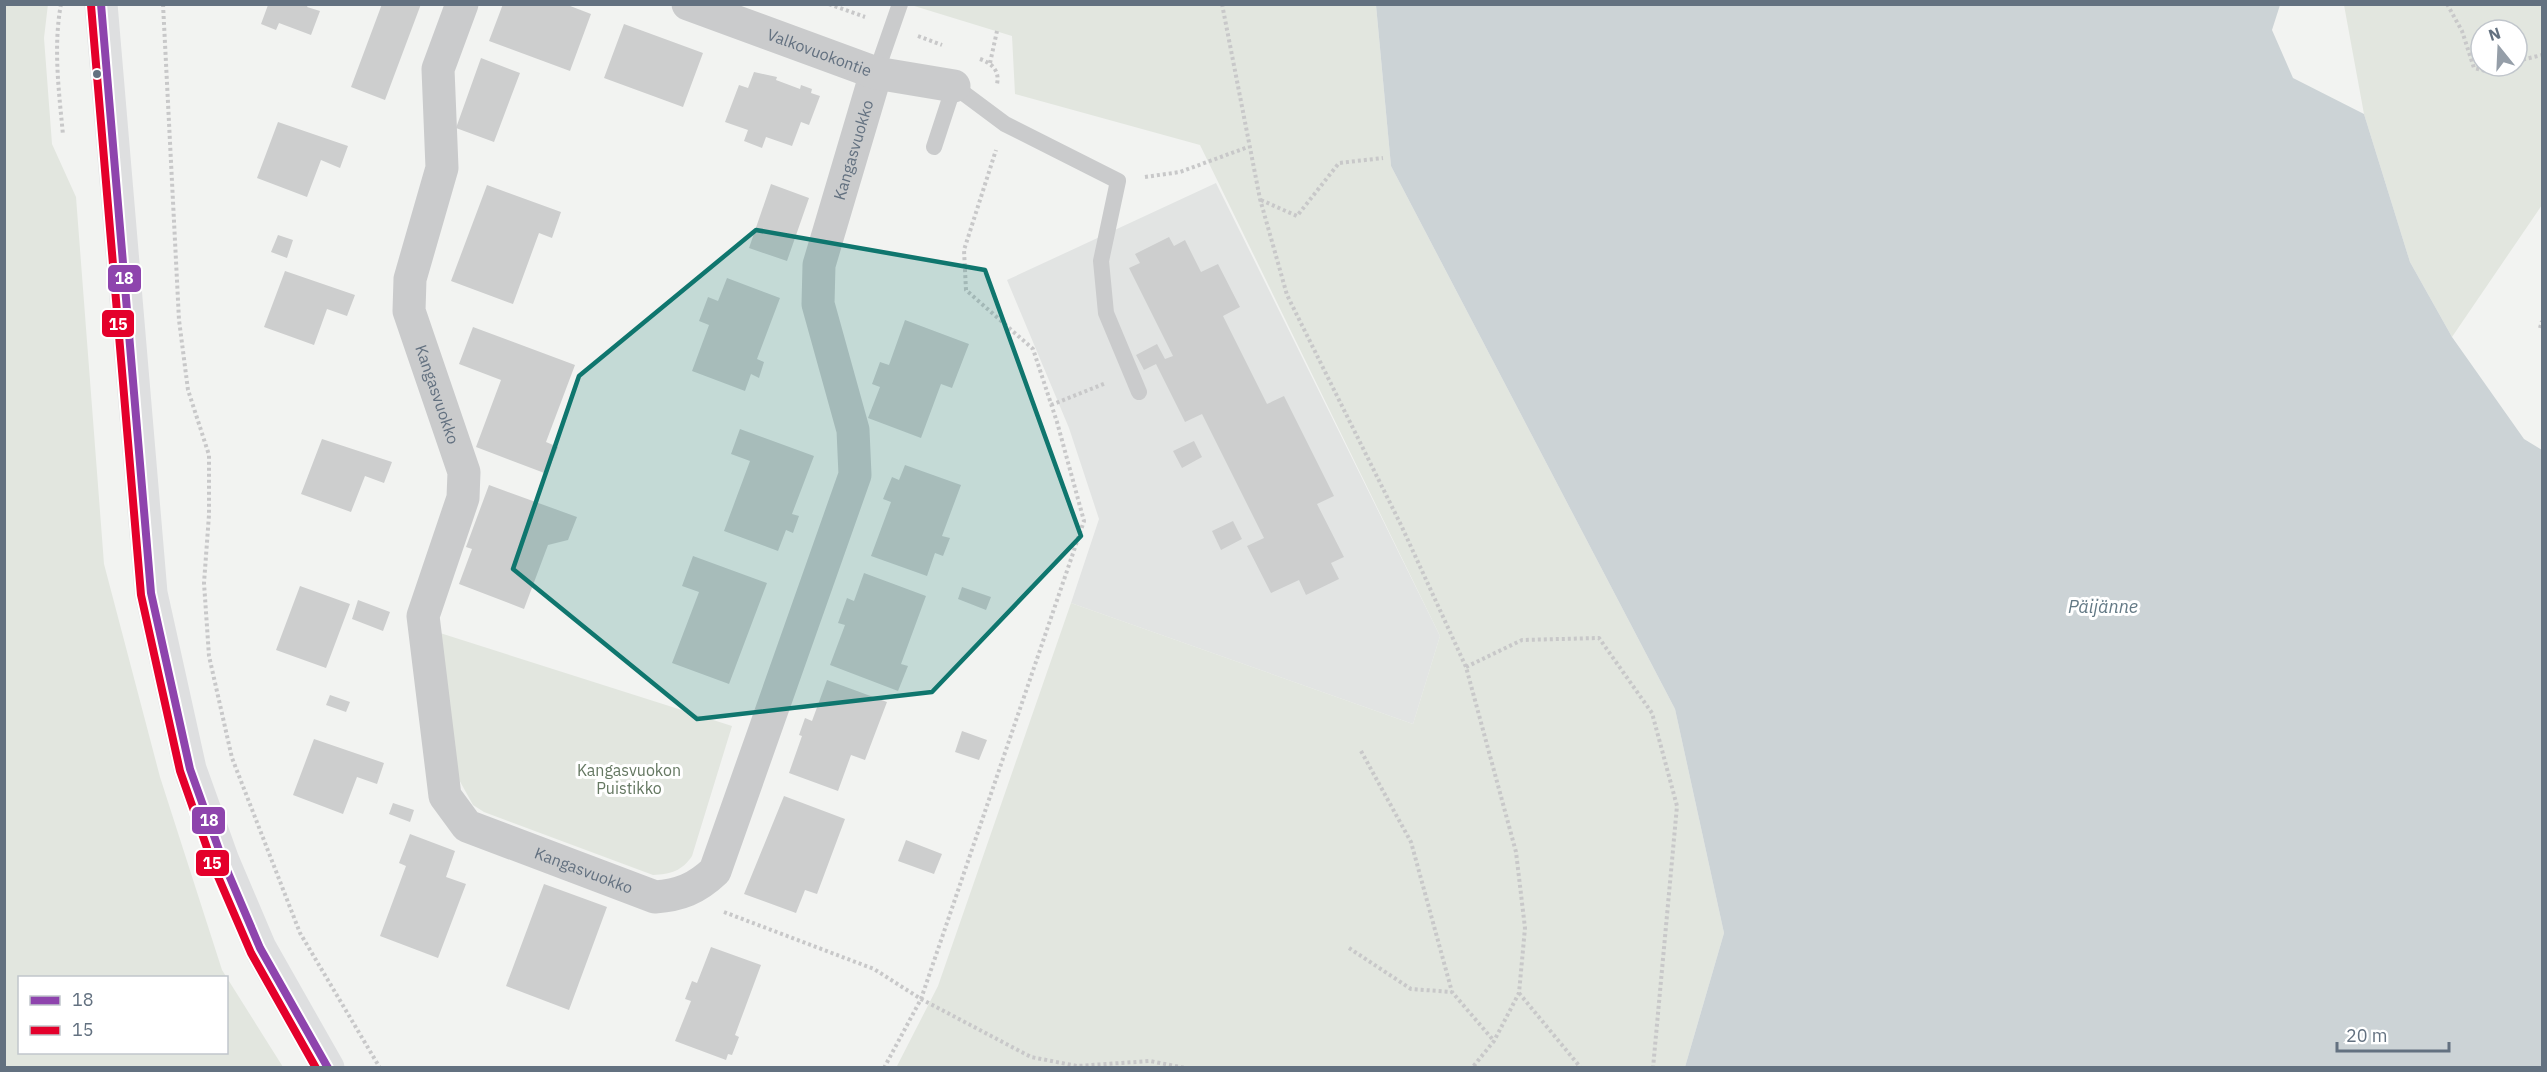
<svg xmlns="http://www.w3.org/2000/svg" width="2547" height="1072" font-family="'IBM Plex Sans',sans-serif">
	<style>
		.built { fill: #e2e4e3 }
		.green { fill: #e2e6df; fill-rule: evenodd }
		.water { fill: #ccd3d6 }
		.building { fill: #cdcece }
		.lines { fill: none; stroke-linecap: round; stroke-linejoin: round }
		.path { stroke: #c8c8c9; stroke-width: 4; stroke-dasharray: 3 3; stroke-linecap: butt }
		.lane { stroke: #cacbcc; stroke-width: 16 }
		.street { stroke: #cacbcc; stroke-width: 33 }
		.secondary { stroke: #dedfe0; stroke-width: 33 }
		.bus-1-casing { stroke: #fff; stroke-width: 12 }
		.bus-2-casing { stroke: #fff; stroke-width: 12 }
		.bus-1 { stroke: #8e44ad; stroke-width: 8 }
		.bus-2 { stroke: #e4002b; stroke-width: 8 }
		.marked { fill: #0f766e; fill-opacity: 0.2; stroke: #0f766e; stroke-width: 4.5; stroke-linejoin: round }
		.bus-dot { fill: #637180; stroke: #fff; stroke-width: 2 }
		.labels { text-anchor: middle; stroke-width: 6; stroke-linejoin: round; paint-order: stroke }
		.street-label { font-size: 16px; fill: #637180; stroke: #fff }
		.park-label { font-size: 16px; fill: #657862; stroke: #fff }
		.water-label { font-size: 18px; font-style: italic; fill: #637985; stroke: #fff }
		.line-badge { stroke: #fff; stroke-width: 2 }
		.badge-label { font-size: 16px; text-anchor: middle; font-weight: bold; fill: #fff }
	</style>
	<rect width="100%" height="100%" fill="#f2f3f1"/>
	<path class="built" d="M 1216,183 L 1440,636 L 1413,724 L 1071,603 L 1099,519 L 1069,428 L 1007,280 Z"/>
	<path class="green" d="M 48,4 L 44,38 L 52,144 L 76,197 L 104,564 L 160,777 L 222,970 L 283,1067 L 5,1067 L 4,5 ZM 20,978 L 226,978 L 226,1052 L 20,1052 Z
		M 911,5 L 1376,5 L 1391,166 L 1675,709 L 1724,933 L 1685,1067 L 896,1068 L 938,986 L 1071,603 L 1413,724 L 1440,636 L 1200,145 L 1015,94 L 1012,36 Z
		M 2344,5 L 2542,5 L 2542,205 L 2452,337 L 2410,262 L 2364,114 ZM 2481,30 L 2517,30 L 2517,66 L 2481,66 Z
		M 440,633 L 732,726 L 692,856 C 682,871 671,874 653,875 L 484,812 L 473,805 L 457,776 Z"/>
	<path class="water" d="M 1376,5 L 2280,5 L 2272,30 L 2293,78 L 2364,114 L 2410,262 L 2452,337 L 2524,439 L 2542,450 L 2542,1067 L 1685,1067 L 1724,933 L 1675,709 L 1391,166 Z"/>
	<path class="building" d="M 382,4 L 421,4 L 385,100 L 351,87 Z
		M 503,4 L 565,4 L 591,14 L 570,71 L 489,41 Z
		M 268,5 L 308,5 L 307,7 L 320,11 L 311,35 L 279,23 L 276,30 L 261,24 Z
		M 624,24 L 703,53 L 683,107 L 604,78 Z
		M 481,58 L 520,73 L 494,142 L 456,128 Z
		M 754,72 L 777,77 L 776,80 L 800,89 L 801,85 L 812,89 L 811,93 L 820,96 L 809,125 L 801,122 L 792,146 L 766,137 L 762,148 L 744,141 L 748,130 L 725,122 L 739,85 L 748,88 Z
		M 278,122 L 348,146 L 340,168 L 321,160 L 307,197 L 257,178 Z
		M 771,184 L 809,198 L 787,261 L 749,248 Z
		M 487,185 L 561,212 L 552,238 L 539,233 L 513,304 L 451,281 Z
		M 278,235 L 293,240 L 287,258 L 271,252 Z
		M 1169,237 L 1174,246 L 1185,240 L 1201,272 L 1218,264 L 1240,307 L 1223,316 L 1267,404 L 1284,396 L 1334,496 L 1317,504 L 1344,557 L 1331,563 L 1339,579 L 1306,595 L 1299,580 L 1271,593 L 1247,546 L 1264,538 L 1202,414 L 1185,422 L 1156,364 L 1144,370 L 1136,355 L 1157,344 L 1165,359 L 1173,356 L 1129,268 L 1140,263 L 1135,254 Z
		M 285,271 L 355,295 L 347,316 L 327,309 L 314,345 L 264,327 Z
		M 727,278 L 780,298 L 757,359 L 764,362 L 759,378 L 751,374 L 745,391 L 692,371 L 709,325 L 699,321 L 708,297 L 718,301 Z
		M 905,320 L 969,344 L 952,388 L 941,384 L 921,438 L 868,418 L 880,387 L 872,384 L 880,362 L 889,365 Z
		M 473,327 L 575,365 L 546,442 L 558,447 L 547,474 L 476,447 L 501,380 L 459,364 Z
		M 740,429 L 814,456 L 792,514 L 799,516 L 793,533 L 786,530 L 778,551 L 724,531 L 750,461 L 731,454 Z
		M 322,439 L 392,462 L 384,483 L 365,476 L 351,512 L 301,494 Z
		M 1194,441 L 1202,457 L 1182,468 L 1173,451 Z
		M 905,465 L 961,485 L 942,536 L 950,538 L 943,556 L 935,553 L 927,576 L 871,556 L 891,502 L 883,499 L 892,477 L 899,480 Z
		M 489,485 L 577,517 L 568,540 L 548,545 L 524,609 L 459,584 L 472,549 L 466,547 Z
		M 1233,521 L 1242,539 L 1221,550 L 1212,531 Z
		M 693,556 L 767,583 L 729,684 L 672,663 L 699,592 L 682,586 Z
		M 864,573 L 926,596 L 901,664 L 908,666 L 898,691 L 830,665 L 845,625 L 838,623 L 847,598 L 854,601 Z
		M 300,586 L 350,604 L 326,668 L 276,650 Z
		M 962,587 L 991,597 L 986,610 L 958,599 Z
		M 358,600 L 390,612 L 383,631 L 352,619 Z
		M 827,680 L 887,702 L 865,760 L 851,755 L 838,791 L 789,773 L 802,736 L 799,735 L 805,718 L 812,721 Z
		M 330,695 L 350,702 L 346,712 L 326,705 Z
		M 962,731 L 987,740 L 979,760 L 955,752 Z
		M 314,739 L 384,763 L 377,784 L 357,777 L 343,814 L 293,795 Z
		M 784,796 L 845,819 L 817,894 L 805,890 L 796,913 L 744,894 Z
		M 393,803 L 414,810 L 410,822 L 389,814 Z
		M 410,834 L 455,851 L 446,877 L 466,884 L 438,958 L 380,936 L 406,866 L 399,863 Z
		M 906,840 L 942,854 L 934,874 L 898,861 Z
		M 544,884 L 607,907 L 569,1010 L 506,986 Z
		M 711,947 L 761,965 L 735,1035 L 739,1037 L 732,1055 L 728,1054 L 726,1060 L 675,1041 L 691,1001 L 685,999 L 692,981 L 697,983 Z"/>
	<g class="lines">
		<path class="path" d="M 61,4 C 53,47 59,92 63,135
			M 163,4 L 179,320 L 188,390 L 209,455 L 209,515 L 204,583 L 209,656 L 232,758 L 300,933 L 380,1068
			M 829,4 L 865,17
			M 1222,4 L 1260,199 L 1287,295 L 1401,525 L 1466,667 L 1516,852 L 1525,928 L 1519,993 L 1494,1041 L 1472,1068
			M 2447,4 L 2462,31 L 2474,68 L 2490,72 L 2503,66
			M 918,36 L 942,45
			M 980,59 C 991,63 1000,70 997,84
			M 2517,61 L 2542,55
			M 990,63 L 997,31
			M 1145,177 L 1180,172 L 1248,147
			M 1261,200 L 1297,216 L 1339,163 L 1383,158
			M 2540,328 L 2542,321
			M 1051,405 L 1106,383
			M 1466,667 L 1522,640 L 1599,638 L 1652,713 L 1677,806 L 1653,1068
			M 1361,751 L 1411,842 L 1452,992 L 1494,1041
			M 724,912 L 874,969 L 921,999 L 1031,1057 L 1077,1066 L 1150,1061 L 1185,1068
			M 1349,948 L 1411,989 L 1452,992
			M 1519,993 L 1581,1068
			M 884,1068 L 921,999 L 1084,521 L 1057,422 L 1033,349 L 966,290 L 964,250 L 996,150"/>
		<path class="lane" d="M 876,73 L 900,4
			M 934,147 L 954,86 L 1005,124 L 1118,181 L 1101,261 L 1106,313 L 1139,392"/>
		<g class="street">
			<path id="s1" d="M 462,4 L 438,69 L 442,168 L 410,279 L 409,311 L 464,472 L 463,498 L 423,616 L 445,796 L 467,826 L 655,897 C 680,895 696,889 715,871 L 855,475 L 853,430 L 818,304 L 819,265 L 876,73"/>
			<path id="s2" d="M 688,4 L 876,73 L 954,86"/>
		</g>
		<path class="secondary" d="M 101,4 L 151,593 L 190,769 L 223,861 L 260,948 L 328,1068"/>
		<g class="bus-1-casing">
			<path id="bus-1" d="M 101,4 L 151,593 L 190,769 L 223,861 L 260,948 L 328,1068"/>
		</g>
		<g class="bus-2-casing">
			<path id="bus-2" d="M 91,5 L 141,595 L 180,771 L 213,865 L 251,953 L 316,1068"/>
		</g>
		<use href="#bus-1" class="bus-1"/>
		<use href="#bus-2" class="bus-2"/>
	</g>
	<path class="marked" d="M 756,230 L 985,270 L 1081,536 L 932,692 L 697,719 L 513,569 L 579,376 Z"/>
	<circle class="bus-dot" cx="97" cy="74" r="5"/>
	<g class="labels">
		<g class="street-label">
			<text dy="6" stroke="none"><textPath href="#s2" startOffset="140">Valkovuokontie</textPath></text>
			<text dy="6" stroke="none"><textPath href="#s1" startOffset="1878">Kangasvuokko</textPath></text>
			<text dy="6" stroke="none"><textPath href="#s1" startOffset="404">Kangasvuokko</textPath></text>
			<text dy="6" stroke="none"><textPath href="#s1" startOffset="980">Kangasvuokko</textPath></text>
		</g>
		<g class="park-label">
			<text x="629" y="776">Kangasvuokon<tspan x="629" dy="18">Puistikko</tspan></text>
		</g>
		<g class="water-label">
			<text x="2103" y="613">Päijänne</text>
		</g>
	</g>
	<g class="line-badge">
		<rect x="107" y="264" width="35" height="29" rx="6" fill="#8e44ad"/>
		<rect x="101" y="309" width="34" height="29" rx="6" fill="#e4002b"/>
		<rect x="191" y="806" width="35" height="29" rx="6" fill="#8e44ad"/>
		<rect x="195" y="849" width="35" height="28" rx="6" fill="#e4002b"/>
	</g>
	<g class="badge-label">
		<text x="124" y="284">18</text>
		<text x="118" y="330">15</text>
		<text x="209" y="826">18</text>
		<text x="212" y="869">15</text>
	</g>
	<rect width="2547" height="1072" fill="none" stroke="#637180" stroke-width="12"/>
	<rect x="18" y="976" width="210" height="78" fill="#ffffff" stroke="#c1c6cc" stroke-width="1.5"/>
	<rect x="30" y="996" width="30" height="9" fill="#8e44ad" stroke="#c1c6cc" stroke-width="1.5"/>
	<text x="72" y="1006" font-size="18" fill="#637180">18</text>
	<rect x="30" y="1026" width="30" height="9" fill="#e4002b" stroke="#c1c6cc" stroke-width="1.5"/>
	<text x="72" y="1036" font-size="18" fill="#637180">15</text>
	<g transform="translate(2499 48) rotate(342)"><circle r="28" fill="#ffffff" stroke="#c1c6cc" stroke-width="1.5"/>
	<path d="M0-4.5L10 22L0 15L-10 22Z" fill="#959ea8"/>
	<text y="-9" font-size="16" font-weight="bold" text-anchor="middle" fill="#637180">N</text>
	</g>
	<path d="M2337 1042v9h112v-9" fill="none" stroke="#637180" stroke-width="3"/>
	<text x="2346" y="1042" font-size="18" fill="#637180" stroke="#ffffff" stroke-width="4.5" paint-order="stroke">20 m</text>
</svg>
